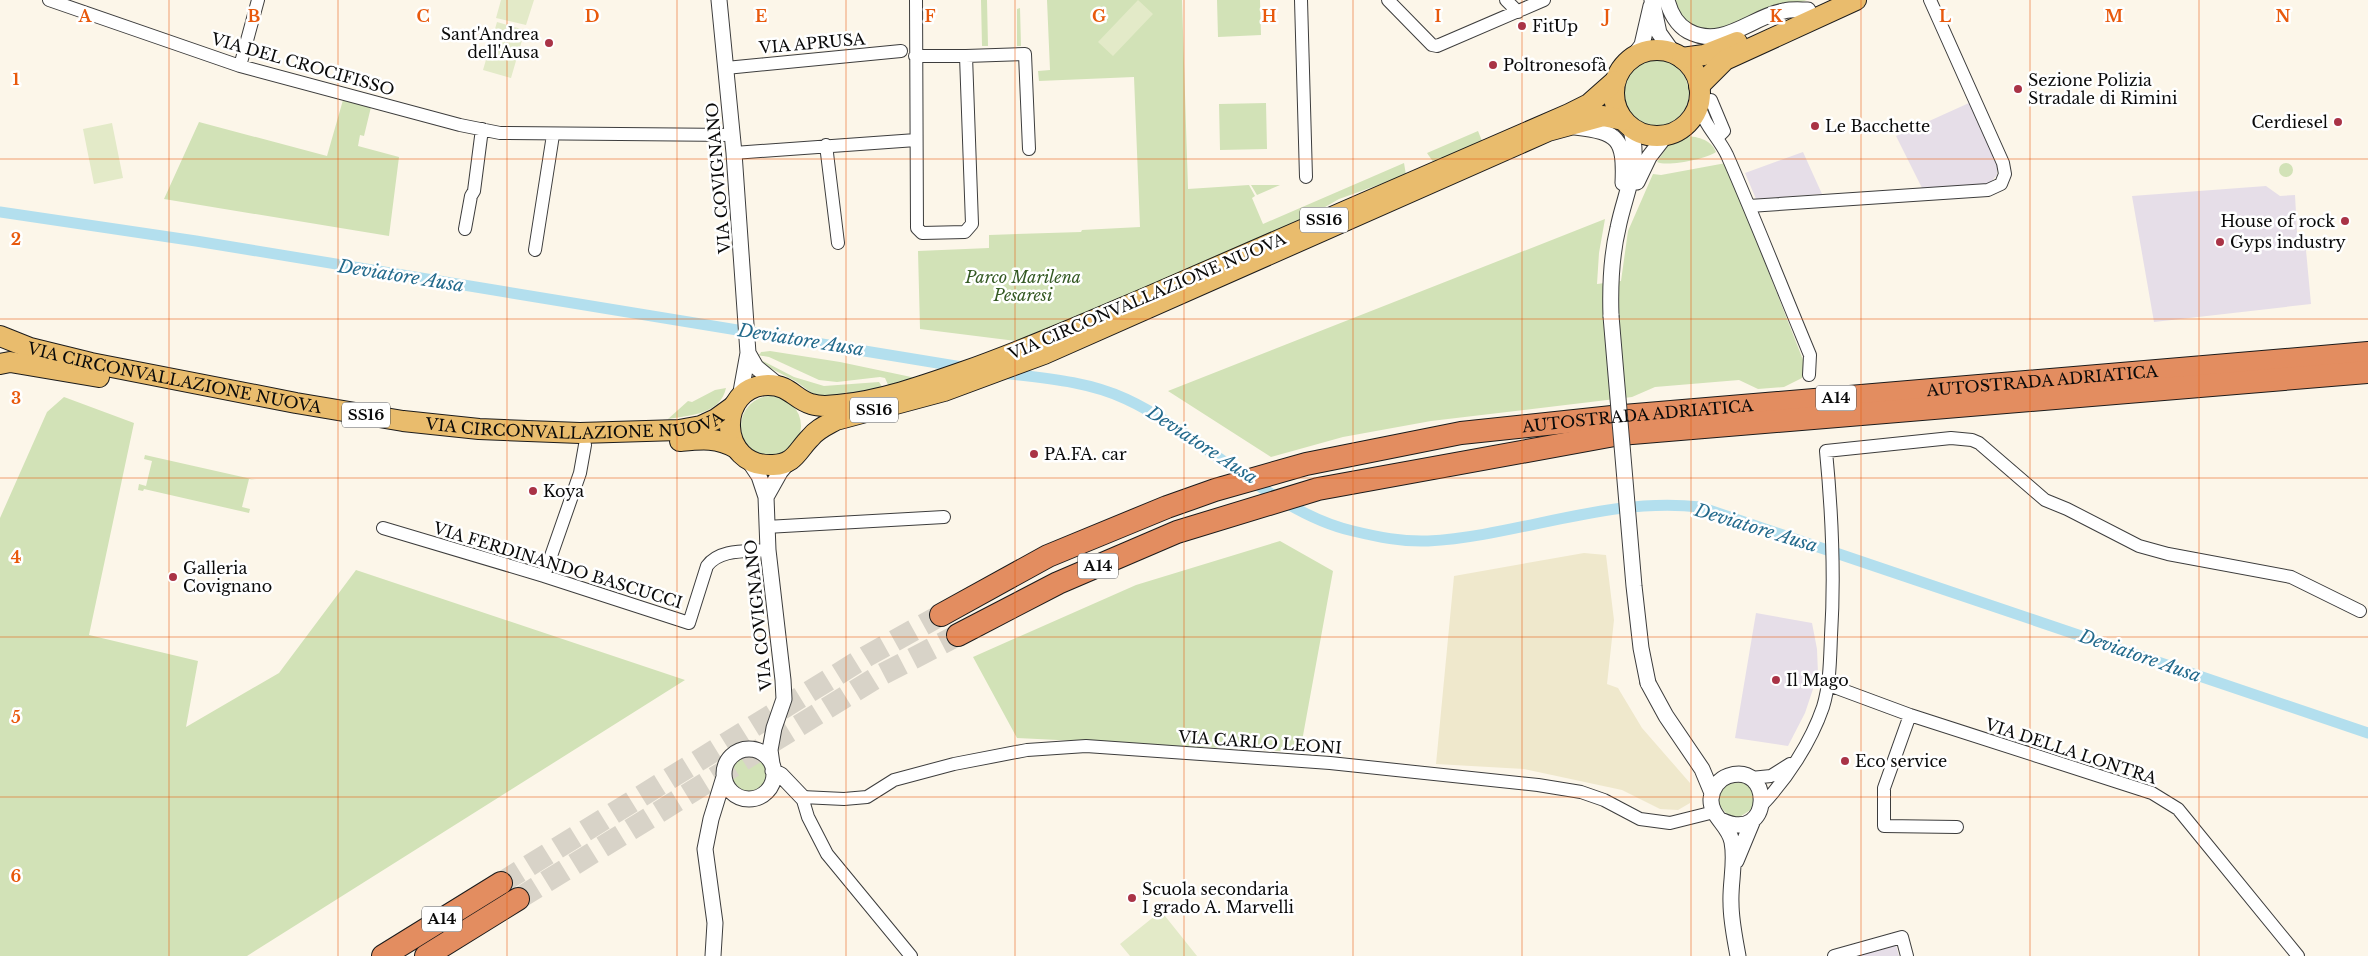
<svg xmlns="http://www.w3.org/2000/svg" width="2368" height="956" font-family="'Libre Baskerville',serif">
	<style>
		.industrial { fill: #e6dee8 }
		.farmland { fill: #efe8cc }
		.green { fill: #d2e2b7 }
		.pitch { fill: #e3eac8 }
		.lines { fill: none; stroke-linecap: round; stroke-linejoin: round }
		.canal { stroke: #b3dfee; stroke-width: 11 }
		.motorway-tunnel { stroke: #d8d3c8; stroke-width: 22; stroke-dasharray: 22 11; stroke-linecap: butt }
		.minor-casing { stroke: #3d3d3d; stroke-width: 14 }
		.tertiary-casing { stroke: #3d3d3d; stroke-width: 17 }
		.primary-casing { stroke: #1b1b1b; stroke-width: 22 }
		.motorway-casing { stroke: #1b1b1b; stroke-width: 24 }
		.minor { stroke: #fff; stroke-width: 12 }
		.tertiary { stroke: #fff; stroke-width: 15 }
		.primary { stroke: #e9bc6d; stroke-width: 20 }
		.motorway { stroke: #e38d60; stroke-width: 22 }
		.tertiary-bridge-casing { stroke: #3d3d3d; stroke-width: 17; stroke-linecap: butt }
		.tertiary-bridge { stroke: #fff; stroke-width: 15 }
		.grid { fill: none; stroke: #e8590c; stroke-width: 1; stroke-opacity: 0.55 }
		.poi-dot { fill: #a93346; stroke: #fff; stroke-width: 2 }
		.labels { text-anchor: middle; stroke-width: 5; stroke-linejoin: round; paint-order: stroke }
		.shield { fill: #fff; stroke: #545454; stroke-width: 1 }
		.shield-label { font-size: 15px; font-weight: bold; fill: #0a0a0a }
		.poi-label { font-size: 16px; fill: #0a0a0a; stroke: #fff; text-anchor: start }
		.street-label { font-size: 16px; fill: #0a0a0a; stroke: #fff }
		.park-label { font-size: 16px; font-style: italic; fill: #345923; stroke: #fff }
		.water-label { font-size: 18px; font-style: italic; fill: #236a8c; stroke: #fff }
		.grid-label { font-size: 16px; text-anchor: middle; font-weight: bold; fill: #e8590c; stroke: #fff; stroke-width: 5; stroke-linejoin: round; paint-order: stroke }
	</style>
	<rect width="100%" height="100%" fill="#fcf6e9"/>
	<path class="industrial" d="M 1969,103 L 1997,165 L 1997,175 L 1991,182 L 1986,184 L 1922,188 L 1896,136 Z
		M 1803,152 L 1822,194 L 1756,199 L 1745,173 Z
		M 2266,186 L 2280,196 L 2295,195 L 2298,250 L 2306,250 L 2311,304 L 2154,322 L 2132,196 Z
		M 1756,613 L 1812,623 L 1817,649 L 1818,674 L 1805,713 L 1788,746 L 1735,738 Z
		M 1896,945 L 1899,956 L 1855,956 Z"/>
	<path class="farmland" d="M 1584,553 L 1606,555 L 1614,620 L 1607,684 L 1618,688 L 1642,728 L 1690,783 L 1690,803 L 1678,810 L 1660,809 L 1622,790 L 1524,769 L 1436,764 L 1454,576 Z"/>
	<path class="green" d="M 981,0 L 987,0 L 988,46 L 982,46 Z
		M 1047,0 L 1182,0 L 1188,189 L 1249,185 L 1255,196 L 1252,198 L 1263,224 L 1404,163 L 1406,175 L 1339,199 L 1294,225 L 1024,342 L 920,329 L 918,251 L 989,248 L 989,235 L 1081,232 L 1082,230 L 1140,227 L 1134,77 L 1039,81 L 1038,71 L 1050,70 Z
		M 1217,0 L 1260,0 L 1261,35 L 1218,37 Z
		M 1672,0 L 1807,0 L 1722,29 C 1693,32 1685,24 1672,0 Z
		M 1020,8 L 1021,46 L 1017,46 L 1017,9 Z
		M1623 93a33 33 0 1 1 66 0a33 33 0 1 1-66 0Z
		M 343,100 L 371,107 L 364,136 L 360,135 L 358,146 L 399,157 L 389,236 L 164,199 L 199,122 L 327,156 Z
		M 1266,103 L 1267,149 L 1220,150 L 1219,104 Z
		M 1478,131 L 1482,141 L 1434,163 L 1427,153 Z
		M 1683,136 C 1696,136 1711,139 1716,152 C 1707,159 1667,167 1657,162 L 1665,150 L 1665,145 Z
		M2279 170a7 7 0 1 1 14 0a7 7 0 1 1-14 0Z
		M 1726,163 L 1805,365 L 1802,378 L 1784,387 L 1758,389 L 1739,380 L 1655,387 L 1632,397 L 1431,421 L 1343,437 L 1271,457 L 1168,391 L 1605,219 L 1599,253 L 1597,284 L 1621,281 L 1628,231 L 1653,174 L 1661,175 Z
		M 1251,185 L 1280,185 L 1257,195 Z
		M 770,351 L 840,362 L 916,378 L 889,387 L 885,378 L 880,377 L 837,382 L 819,380 L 769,357 L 757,355 L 760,354 L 761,352 Z
		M 759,361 L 763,361 L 794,377 L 824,386 L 879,382 L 883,388 C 864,391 840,399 820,396 C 811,394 804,387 797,382 C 784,374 771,370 759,361 Z
		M 726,388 C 720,415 690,415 668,419 L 688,401 L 692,402 L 715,390 Z
		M741 426a30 30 0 1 1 60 0a30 30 0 1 1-60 0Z
		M 64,397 L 134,423 L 89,635 L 198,661 L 186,727 L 279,673 L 356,570 L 685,680 L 247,956 L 0,956 L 0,518 L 47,412 Z
		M 145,455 L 256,480 L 249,479 L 242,507 L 250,509 L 249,513 L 144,489 L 143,491 L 138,490 L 139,484 L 146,486 L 152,461 L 144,459 Z
		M 1280,541 L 1333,571 L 1300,752 L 1017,738 L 973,657 L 1136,585 Z
		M730 774a19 19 0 1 1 38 0a19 19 0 1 1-38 0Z
		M 1745,782 L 1755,794 L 1752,809 L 1738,818 L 1728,816 L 1718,803 L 1718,793 L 1724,784 Z"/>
	<path class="pitch" d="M 501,0 L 534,0 L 526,25 L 496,18 Z
		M 1138,0 L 1153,14 L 1113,56 L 1098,42 Z
		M 497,22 L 525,30 L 511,78 L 483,70 Z
		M 112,123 L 123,178 L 94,184 L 83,129 Z
		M 1161,911 L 1197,956 L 1130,956 L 1120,944 Z"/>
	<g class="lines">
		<path class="canal" d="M 0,212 L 196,241 L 968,368
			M 1001,373 C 1043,378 1088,381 1126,399 C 1200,433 1273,513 1353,531 C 1378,537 1402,542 1428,541 C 1519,536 1608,496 1700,507 L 2368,733"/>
		<path class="motorway-tunnel" d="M 501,883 L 867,656 L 941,615
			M 518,899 L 879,676 L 958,635"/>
		<g class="minor-casing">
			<path id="minor" d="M 49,0 L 240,66 L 460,125 L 500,133 L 733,135
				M 1301,0 L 1306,177
				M 1388,0 L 1432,45 L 1437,46 L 1544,0
				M 1506,0 L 1518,12
				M 915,56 L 966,56 L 972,224 L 965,232 L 922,233 L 917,228 L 916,0
				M 966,56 L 1025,54 L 1029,149
				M 240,66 L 258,0
				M 726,68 L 901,51
				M 1711,100 L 1724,131 L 1717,138
				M 1699,102 C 1702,124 1718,136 1727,155 C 1756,221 1782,288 1810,355 L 1809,375
				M 826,145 L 838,243
				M 734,153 L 916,140
				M 1749,206 L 1988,190 L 2001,184 L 2005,174 L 2003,163 L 1930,0
				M 465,229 L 471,196 L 474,191 L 482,129
				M 535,250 L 553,135
				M 766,527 L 944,517
				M 383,528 L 544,576 L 689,623 L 707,566 C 720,548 748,552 768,550
				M 544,576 L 580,473 L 585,445
				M 1829,685 L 1910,715 L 2152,793 L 2178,809 L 2298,956
				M 1910,715 L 1884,788 L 1884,826 L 1957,827
				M 1751,778 L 1771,776 L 1790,764
				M 1761,806 C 1787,779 1811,742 1823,707 C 1830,684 1830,660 1831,636 C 1835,573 1832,513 1826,451 L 1951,438 L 1972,440 L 1979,443 L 2045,500 L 2067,509 L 2139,546 L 2168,554 L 2291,577 L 2360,611
				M 911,956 L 827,854 L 808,817 L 802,797 L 844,799 L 867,797 L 894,780 L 954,764 L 1027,750 L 1086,746 L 1330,763 L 1538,785 L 1581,792 L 1604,800 L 1640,819 L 1670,823 L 1714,812
				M 1834,956 L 1902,937 L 1907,956"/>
		</g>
		<g class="tertiary-casing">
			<path id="tertiary" d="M 719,0 L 734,153 L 748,353 L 740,397
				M 1652,0 L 1659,33 L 1674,54
				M 1667,0 C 1670,12 1677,25 1688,31 C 1723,50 1752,16 1784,11 C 1792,9 1800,10 1808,10
				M 1633,57 L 1642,45 L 1651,6
				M 1575,127 C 1618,132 1625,138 1623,183
				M 1637,182 L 1649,157 L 1666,135
				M 1611,316 C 1610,286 1611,257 1618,228 C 1625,192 1642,164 1630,127
				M 748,353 L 756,367 L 778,385
				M 749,461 L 759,476 L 766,497 L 768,550 L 783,680 L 784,699 L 774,728 L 770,750 L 772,764
				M 766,497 L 780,472 L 790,460
				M 1648,683 L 1666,716 L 1702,769 L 1712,793
				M724 774a25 25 0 1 1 50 0a25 25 0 1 1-50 0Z
				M 773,771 L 781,775 L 802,797
				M 1723,821 C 1773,843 1773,761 1728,776 C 1719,779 1712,788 1711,799 C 1710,816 1729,825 1732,842 C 1736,862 1730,883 1731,903 C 1731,921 1735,939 1738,956
				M 1736,861 L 1753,820
				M 713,956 L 715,923 L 705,849 L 711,819 L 724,777"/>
		</g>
		<g class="primary-casing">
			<g id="primary">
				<circle cx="1657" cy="93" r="43"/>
				<path d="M 1682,58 L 1704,55 L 1737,42"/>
				<path d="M 1615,81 L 1589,104 L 1569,114 C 1428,174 1288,236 1148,297 C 1087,323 1026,350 963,372 C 923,386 880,401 838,405 C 830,406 820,407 811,404 C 794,399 790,385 768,385 C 716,386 717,468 773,465 C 795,464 797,451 810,438 C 817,429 827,425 836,420 L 944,391 L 1044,354 L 1548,131 L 1603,116 L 1623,120"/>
				<path d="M 1699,86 L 1725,60 L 1856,0"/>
				<path id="s1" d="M 0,336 L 30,348 L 91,363 L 296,403 L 403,421 L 479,429 L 580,433 L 679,430 L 701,426 L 716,419 L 734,406"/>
				<path d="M 0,364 L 10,362 L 99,377"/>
				<path d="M 680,441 C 701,439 717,437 736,448"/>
			</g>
		</g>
		<g class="motorway-casing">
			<g id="motorway">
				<path id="s2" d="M 941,615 L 1048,556 L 1167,507 L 1215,490 L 1306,464 L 1461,433 L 1612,417 L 2368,353"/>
				<path d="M 958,635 L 1058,583 L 1177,532 L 1318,489 L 1620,434 L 2368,372"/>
				<path d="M 383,956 L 501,883"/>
				<path d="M 426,956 L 518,899"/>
			</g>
		</g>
		<use href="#minor" class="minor"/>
		<use href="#tertiary" class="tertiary"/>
		<use href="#primary" class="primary"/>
		<use href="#motorway" class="motorway"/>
		<g class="tertiary-bridge-casing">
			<path id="tertiary-bridge" d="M 1611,316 L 1634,586 L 1641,648 L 1648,683"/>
		</g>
		<use href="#tertiary-bridge" class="tertiary-bridge"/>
	</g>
	<path class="grid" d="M 169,0 L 169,956M 338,0 L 338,956M 507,0 L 507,956M 677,0 L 677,956M 846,0 L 846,956M 1015,0 L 1015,956M 1184,0 L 1184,956M 1353,0 L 1353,956M 1522,0 L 1522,956M 1691,0 L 1691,956M 1861,0 L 1861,956M 2030,0 L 2030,956M 2199,0 L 2199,956M 0,159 L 2368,159M 0,319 L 2368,319M 0,478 L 2368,478M 0,637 L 2368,637M 0,797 L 2368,797"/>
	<g class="poi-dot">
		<circle cx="1522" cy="26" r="5"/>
		<circle cx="549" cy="43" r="5"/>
		<circle cx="1493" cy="65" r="5"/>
		<circle cx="2018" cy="89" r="5"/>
		<circle cx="2338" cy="122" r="5"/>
		<circle cx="1815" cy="126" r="5"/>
		<circle cx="2345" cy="221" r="5"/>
		<circle cx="2220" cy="242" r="5"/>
		<circle cx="1034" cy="454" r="5"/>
		<circle cx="533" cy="491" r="5"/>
		<circle cx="173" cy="577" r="5"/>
		<circle cx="1776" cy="680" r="5"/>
		<circle cx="1845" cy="761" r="5"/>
		<circle cx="1132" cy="898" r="5"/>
	</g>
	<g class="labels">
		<g class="shield">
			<rect x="1300" y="207.5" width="48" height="25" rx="4"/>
			<rect x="1816" y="385.5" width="40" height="25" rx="4"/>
			<rect x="850" y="397.5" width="48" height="25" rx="4"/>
			<rect x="342" y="402.5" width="48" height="25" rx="4"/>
			<rect x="1078" y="553.5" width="40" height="25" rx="4"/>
			<rect x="422" y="906.5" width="40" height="25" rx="4"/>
		</g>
		<g class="shield-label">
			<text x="1324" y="225">SS16</text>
			<text x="1836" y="403">A14</text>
			<text x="874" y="415">SS16</text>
			<text x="366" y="420">SS16</text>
			<text x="1098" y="571">A14</text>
			<text x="442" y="924">A14</text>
		</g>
		<g class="poi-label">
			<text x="1532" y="32">FitUp</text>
			<text x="539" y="40" text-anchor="end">Sant'Andrea<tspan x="539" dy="18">dell'Ausa</tspan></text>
			<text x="1503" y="71">Poltronesofà</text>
			<text x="2028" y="86">Sezione Polizia<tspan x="2028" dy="18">Stradale di Rimini</tspan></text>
			<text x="2328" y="128" text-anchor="end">Cerdiesel</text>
			<text x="1825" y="132">Le Bacchette</text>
			<text x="2335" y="227" text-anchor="end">House of rock</text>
			<text x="2230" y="248">Gyps industry</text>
			<text x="1044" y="460">PA.FA. car</text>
			<text x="543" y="497">Koya</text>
			<text x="183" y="574">Galleria<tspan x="183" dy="18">Covignano</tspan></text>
			<text x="1786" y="686">Il Mago</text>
			<text x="1855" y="767">Eco service</text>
			<text x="1142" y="895">Scuola secondaria<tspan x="1142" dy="18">I grado A. Marvelli</tspan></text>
		</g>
		<g class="street-label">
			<text transform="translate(812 43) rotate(-5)" y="6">VIA APRUSA</text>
			<text transform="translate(303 64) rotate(16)" y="6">VIA DEL CROCIFISSO</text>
			<text transform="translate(718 178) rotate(-95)" y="6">VIA COVIGNANO</text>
			<text transform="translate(1147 296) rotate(-23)" y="6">VIA CIRCONVALLAZIONE NUOVA</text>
			<text dy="6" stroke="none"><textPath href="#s1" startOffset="180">VIA CIRCONVALLAZIONE NUOVA</textPath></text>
			<text dy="6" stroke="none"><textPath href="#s2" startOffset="1138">AUTOSTRADA ADRIATICA</textPath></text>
			<text dy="6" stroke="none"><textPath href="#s1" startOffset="585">VIA CIRCONVALLAZIONE NUOVA</textPath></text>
			<text dy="6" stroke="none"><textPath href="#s2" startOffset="732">AUTOSTRADA ADRIATICA</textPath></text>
			<text transform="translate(558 565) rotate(17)" y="6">VIA FERDINANDO BASCUCCI</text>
			<text transform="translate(758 615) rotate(-96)" y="6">VIA COVIGNANO</text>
			<text transform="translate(1260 742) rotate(4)" y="6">VIA CARLO LEONI</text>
			<text transform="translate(2071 751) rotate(18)" y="6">VIA DELLA LONTRA</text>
		</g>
		<g class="park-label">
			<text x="1023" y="283">Parco Marilena<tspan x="1023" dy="18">Pesaresi</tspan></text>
		</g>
		<g class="water-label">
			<text transform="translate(401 276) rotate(9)" y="6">Deviatore Ausa</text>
			<text transform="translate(801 340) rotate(9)" y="6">Deviatore Ausa</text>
			<text transform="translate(1202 445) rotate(33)" y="6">Deviatore Ausa</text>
			<text transform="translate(1756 528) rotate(17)" y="6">Deviatore Ausa</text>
			<text transform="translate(2140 656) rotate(19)" y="6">Deviatore Ausa</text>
		</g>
	</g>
	<g class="grid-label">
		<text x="85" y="22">A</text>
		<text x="254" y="22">B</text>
		<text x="423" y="22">C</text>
		<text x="592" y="22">D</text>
		<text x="761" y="22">E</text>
		<text x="930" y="22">F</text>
		<text x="1099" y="22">G</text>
		<text x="1269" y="22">H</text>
		<text x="1438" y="22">I</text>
		<text x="1607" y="22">J</text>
		<text x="1776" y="22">K</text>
		<text x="1945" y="22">L</text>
		<text x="2114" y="22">M</text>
		<text x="2283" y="22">N</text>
		<text x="16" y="85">1</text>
		<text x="16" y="245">2</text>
		<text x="16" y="404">3</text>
		<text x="16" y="563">4</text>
		<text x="16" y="723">5</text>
		<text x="16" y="882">6</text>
	</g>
</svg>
